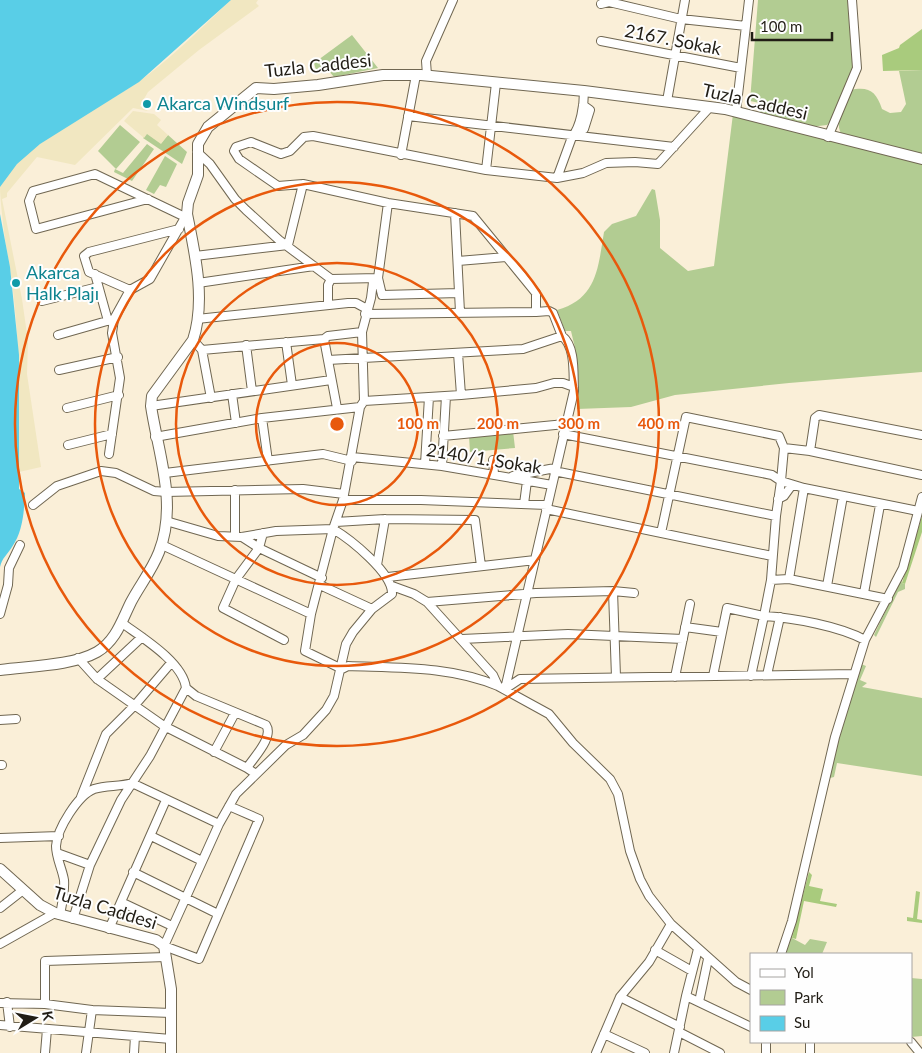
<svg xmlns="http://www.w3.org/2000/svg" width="922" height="1053" font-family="Lato,sans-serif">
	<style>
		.green { fill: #b2cc92 }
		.forest { fill: #a9cb7d }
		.sand { fill: #f1e7c1 }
		.water { fill: #59cee7 }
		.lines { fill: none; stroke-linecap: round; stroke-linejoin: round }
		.minor-casing { stroke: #706752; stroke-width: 10 }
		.major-casing { stroke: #706752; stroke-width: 12 }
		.minor { stroke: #fff; stroke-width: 8 }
		.major { stroke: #fff; stroke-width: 10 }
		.ring { fill: none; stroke: #e8590c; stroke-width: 2.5 }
		.culture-dot { fill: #0f9aa8; stroke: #fefefe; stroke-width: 2 }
		.labels { text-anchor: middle; stroke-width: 4; stroke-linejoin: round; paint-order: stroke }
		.street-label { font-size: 18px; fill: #211d15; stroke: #fefefe }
		.culture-label { font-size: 18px; fill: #0d838f; stroke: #fefefe; text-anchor: start }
		.centre { fill: #e8590c; stroke: #fefefe; stroke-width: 2.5 }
		.ring-label { font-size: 15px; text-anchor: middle; font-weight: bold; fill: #e8590c; stroke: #fefefe; stroke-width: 4; stroke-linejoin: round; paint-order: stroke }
	</style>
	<rect width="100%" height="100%" fill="#faefd8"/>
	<path class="green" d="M 758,0 L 851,0 L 855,35 L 853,71 L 832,119 L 827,125 L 810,127 L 759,114 L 760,103 L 750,101 Z
		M 352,35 L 378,68 L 334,77 L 328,70 L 317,74 L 314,63 Z
		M 922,70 L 922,156 L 843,136 C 832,125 846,102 850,90 C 869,86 876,91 882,109 L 890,113 L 901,112 L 906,104 L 899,71 Z
		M 733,114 L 747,120 L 922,163 L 922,372 L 789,383 L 675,395 L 631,407 L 577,409 C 580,382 578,357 571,331 L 565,331 L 557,310 C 597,299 598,268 604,232 L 612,224 L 636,216 L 652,189 L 655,190 L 660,220 L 660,248 L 688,271 L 714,266 Z
		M 120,125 L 140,142 L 116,169 L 98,151 Z
		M 147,133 L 161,143 L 168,135 L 187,152 L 182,164 L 143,138 Z
		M 147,144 L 154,149 L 132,181 L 114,172 L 115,169 L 123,173 Z
		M 165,156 L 177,164 L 166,187 L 160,185 L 154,194 L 146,190 Z
		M 513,431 L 515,448 L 470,452 L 469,436 Z
		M 901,579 L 902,583 L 905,584 L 905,589 L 898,592 L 876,637 L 874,635 Z
		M 861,664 L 866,666 L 860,680 L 867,683 L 862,687 L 922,698 L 922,776 L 837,763 L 834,777 L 830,778 L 833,759 Z
		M 806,885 L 792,938 L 805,945 L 810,939 L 827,942 L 822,954 L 785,954 Z
		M 911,978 L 922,979 L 922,1036 L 911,1037 Z"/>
	<path class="forest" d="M 922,29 L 922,70 L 883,71 L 882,55 L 899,48 L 900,45 Z
		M 922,516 L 922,532 L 905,584 L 902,583 Z
		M 809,872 L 812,875 L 809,886 L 823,889 L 820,901 L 837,904 L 836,907 L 804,901 L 796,939 L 792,938 Z
		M 916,891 L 920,892 L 917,919 L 922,920 L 922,923 L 907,921 L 907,917 L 913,918 Z"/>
	<path class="sand" d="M 231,0 L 258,0 L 256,3 L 259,6 L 199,50 L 148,92 L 140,106 L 148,111 L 133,108 L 75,165 L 37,157 L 7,193 L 7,197 L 2,199 L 22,299 L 28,341 L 27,374 L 41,467 L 19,472 C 19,396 21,321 6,246 C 4,231 0,201 0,186 C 15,149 103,106 137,83 C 171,59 201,28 231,0 Z
		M 133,111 L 154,114 L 161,120 L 157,125 L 168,135 L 161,144 L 147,134 L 144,138 L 124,121 Z"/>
	<path class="water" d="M 0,0 L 231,0 L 139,82 L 40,144 L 17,164 L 0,187 Z
		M 0,214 L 10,267 L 19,355 L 19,489 L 25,493 C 24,512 23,531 12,547 C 7,555 2,558 0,567 Z"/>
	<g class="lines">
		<g class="minor-casing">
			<path id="minor" d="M 601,4 L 609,2 L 681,19 L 746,26
				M 601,41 L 741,68
				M 427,75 L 426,61 L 453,0
				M 667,101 L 685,0
				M 736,112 L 749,0
				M 408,116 L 674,147
				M 577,131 L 584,129 L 590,110 L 583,105
				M 828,137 L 857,68 L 852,0
				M 197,152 L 210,164 L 235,199 L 246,210 L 279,240 L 331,279 L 378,278
				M 401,155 L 416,75
				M 486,170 L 496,83
				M 557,178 L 572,137 C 581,126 584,105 584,91
				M 148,199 L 36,229 L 29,201 L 33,191 L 95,174 L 185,217
				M 388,203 L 378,278 L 382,295 L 459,293
				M 455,213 L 460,312
				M 195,256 L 288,245 L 303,184
				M 458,261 L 506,257
				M 95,274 L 108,321
				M 378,278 L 373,282 L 371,298 L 362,332 L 364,401 L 360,407 L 343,500 L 333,529 L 311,614 L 305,651 L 342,669 L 348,666 C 399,668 451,666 498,686
				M 198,283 L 314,266
				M 130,290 L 89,272 L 84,256 L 89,252 L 179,229
				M 42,301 L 98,287
				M 328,305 L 328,285 L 331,279
				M 536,312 L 549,311 L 553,313 L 562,336
				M 365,314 L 536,312 L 536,293 L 473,216 L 388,203 L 303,184 L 278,186 L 239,159 L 234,151 L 236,147 L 251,142 L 281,154 L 290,151 L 304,137 L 313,136 L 486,170 L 557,178 L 583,173 L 606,163 L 635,162 L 658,164 L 710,107
				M 197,319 L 348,303 L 356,303 L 367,309
				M 58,335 L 114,319
				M 324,339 L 337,408
				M 193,340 L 202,350 L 324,339 L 328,336 L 362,332
				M 286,342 L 292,385
				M 246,345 L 252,391
				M 202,350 L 211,398
				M 458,353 L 461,395
				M 328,360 L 523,349 L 562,336 C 576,347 573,374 574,391 L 505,689
				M 59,370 L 118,357
				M 232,394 L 236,423
				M 364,401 L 461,395 L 536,388 L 554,383 L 563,383 L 574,387
				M 151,406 L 331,380
				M 67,408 L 119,395
				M 262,418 L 268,461
				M 563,434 L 772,475 L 781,481 L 804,488 L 918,511
				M 443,436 L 565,424
				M 155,437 L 262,418 L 360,407
				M 68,445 L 112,434
				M 784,448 L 810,451 L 922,475
				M 810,451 L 815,418 L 819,415 L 922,435
				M 109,454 L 120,378 L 112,333 L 114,319 L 130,290 L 150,279 L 187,214
				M 352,457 L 442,466 L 552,485
				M 493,460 L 494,474
				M 425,464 L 429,397
				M 442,466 L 446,396
				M 554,471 L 776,516
				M 165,473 L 323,454 L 352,461
				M 513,476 L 555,468
				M 778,499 L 784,496 L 792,485
				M 343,500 L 421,500 L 547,505
				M 524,504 L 527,481
				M 33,505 L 57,486 L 101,471 L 116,473 L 154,491 L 166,492 L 303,489 L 344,494
				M 546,509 L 772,556
				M 166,521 L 218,536 L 242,537 L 276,531 L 333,529 C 350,539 393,573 392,594 L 372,609 L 353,632 L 346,644 L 334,696 L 326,710 L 303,735 L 286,745 L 236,794 L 219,824 L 164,946 L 199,959 L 259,819 L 229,806
				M 336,522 L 385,519 L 475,520 L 481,566
				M 263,533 L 259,548 L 236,579 L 223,608 L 284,640
				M 661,533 L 686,417 L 779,436 L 784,448 L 781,481 L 776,516 L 771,580 L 764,616 C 794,618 839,626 865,640
				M 235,536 L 235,490
				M 242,537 L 259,548 L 322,578
				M 162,545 L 311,614
				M 377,565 L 385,519
				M 388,577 L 535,560
				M 789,579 L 804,488
				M 771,580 L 789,579 L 888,599
				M 320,585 L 372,609
				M 392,586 L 414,594 L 427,602 L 493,675 L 498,686 L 549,714 L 573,743 L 610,779 L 618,794 L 630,851 L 640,879 L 649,896 L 671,924
				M 827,586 L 843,496
				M 613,591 L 634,593
				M 864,593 L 880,505
				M 427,602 L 536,593 L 613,591 L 616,677
				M 0,614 L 8,585 L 9,568 L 20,545
				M 122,623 C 141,637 183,662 186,688 L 196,696 L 266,725 C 274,737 254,757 247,768 L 256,774
				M 685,627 L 722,632
				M 462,639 L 568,634 L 683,639
				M 78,658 L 97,679 L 164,726 L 247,768
				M 767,675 L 780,617
				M 713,676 L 727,608 L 764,616 L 751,676
				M 675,677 L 690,604
				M 97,679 L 142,637
				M 505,689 L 520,679 L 854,674
				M 0,720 L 16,719
				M 214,752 L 235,713
				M 0,765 L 2,765
				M 81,797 L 106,734 L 135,705 L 171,663
				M 151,836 L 202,861
				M 0,838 L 59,836
				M 57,853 L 90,865
				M 133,872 L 218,914
				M 121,902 L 172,926
				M 0,908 L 23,890
				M 60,915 C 62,904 65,891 64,880 C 62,868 56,858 56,846 C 57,829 78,795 94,789 C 107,785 119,787 132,783 L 219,824
				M 73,919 L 90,865 L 121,800 L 150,756 L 186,688
				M 109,929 L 166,800
				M 0,944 L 55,913
				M 698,949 L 686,996 L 751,1027
				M 655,950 L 692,971
				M 781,954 L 792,921 L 835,737 L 865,640 L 903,568 L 922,497
				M 620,997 L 680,1027
				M 7,1002 L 10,1027
				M 699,1002 L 708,959
				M 0,1003 L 45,1004 L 92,1010 L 171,1013
				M 45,1004 L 45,961 L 166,957
				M 0,1025 L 171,1039
				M 679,1032 L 720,1053
				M 604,1034 L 645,1053
				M 911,1042 L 920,1053
				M 45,1053 L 47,1029
				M 86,1053 L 92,1010
				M 134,1053 L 135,1036
				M 596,1053 L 620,997 L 649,962 L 671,924 L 736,982 L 751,990
				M 674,1053 L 686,996
				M 766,1053 L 766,1042
				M 810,1053 L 810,1042"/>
		</g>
		<g class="major-casing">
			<path id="major" d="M 0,670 C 29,666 72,666 97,652 C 116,641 122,620 131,602 C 140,585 152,570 159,552 C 178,504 158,453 151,406 L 152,396 L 193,340 C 206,300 195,254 187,214 L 188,203 L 198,175 L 198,144 L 208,127 L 256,88 L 274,89 L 318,85 L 383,75 L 421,75 L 584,91 L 725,109 L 922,159
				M 0,869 L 40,905 L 55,913 L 156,940 L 164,946 L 171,989 L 171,1053"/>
		</g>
		<use href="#minor" class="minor"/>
		<use href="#major" class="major"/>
	</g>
	<g class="ring">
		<circle cx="337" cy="424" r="81"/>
		<circle cx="337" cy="424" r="161"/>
		<circle cx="337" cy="424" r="242"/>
		<circle cx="337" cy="424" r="322"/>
	</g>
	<g class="culture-dot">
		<circle cx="147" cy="104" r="5"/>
		<circle cx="16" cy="283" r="5"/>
	</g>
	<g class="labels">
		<g class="street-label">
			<text transform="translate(673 40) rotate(11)" y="6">2167. Sokak</text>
			<text transform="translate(318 66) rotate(-6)" y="6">Tuzla Caddesi</text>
			<text transform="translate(755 102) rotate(13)" y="6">Tuzla Caddesi</text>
			<text transform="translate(484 459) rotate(9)" y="6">2140/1. Sokak</text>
			<text transform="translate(105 908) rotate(17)" y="6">Tuzla Caddesi</text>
		</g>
		<g class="culture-label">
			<text x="157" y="110">Akarca Windsurf</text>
			<text x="26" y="279">Akarca<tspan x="26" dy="21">Halk Plajı</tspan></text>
		</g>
	</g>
	<circle cx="337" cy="424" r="8" class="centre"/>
	<g class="ring-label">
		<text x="418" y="429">100 m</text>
		<text x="498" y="429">200 m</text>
		<text x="579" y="429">300 m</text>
		<text x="659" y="429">400 m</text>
	</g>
	<rect x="750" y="953" width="162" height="90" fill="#fefefe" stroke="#a6a4a1"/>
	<rect x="760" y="969" width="25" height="8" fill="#ffffff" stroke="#a6a4a1"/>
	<text x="794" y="978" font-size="15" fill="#211d15">Yol</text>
	<rect x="760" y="990" width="25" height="15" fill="#b2cc92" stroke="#a6a4a1"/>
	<text x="794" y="1003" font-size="15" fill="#211d15">Park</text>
	<rect x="760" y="1016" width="25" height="15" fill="#59cee7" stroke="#a6a4a1"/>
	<text x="794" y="1028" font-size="15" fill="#211d15">Su</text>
	<g transform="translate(35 1018) rotate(80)" stroke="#fefefe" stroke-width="4" paint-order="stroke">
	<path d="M0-4L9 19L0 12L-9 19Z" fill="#211d15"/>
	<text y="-8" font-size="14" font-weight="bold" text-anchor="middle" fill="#211d15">K</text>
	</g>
	<path d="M752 32v8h80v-8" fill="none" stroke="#211d15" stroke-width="2.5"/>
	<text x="760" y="32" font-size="15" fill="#211d15" stroke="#fefefe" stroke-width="4" paint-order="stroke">100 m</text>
</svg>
